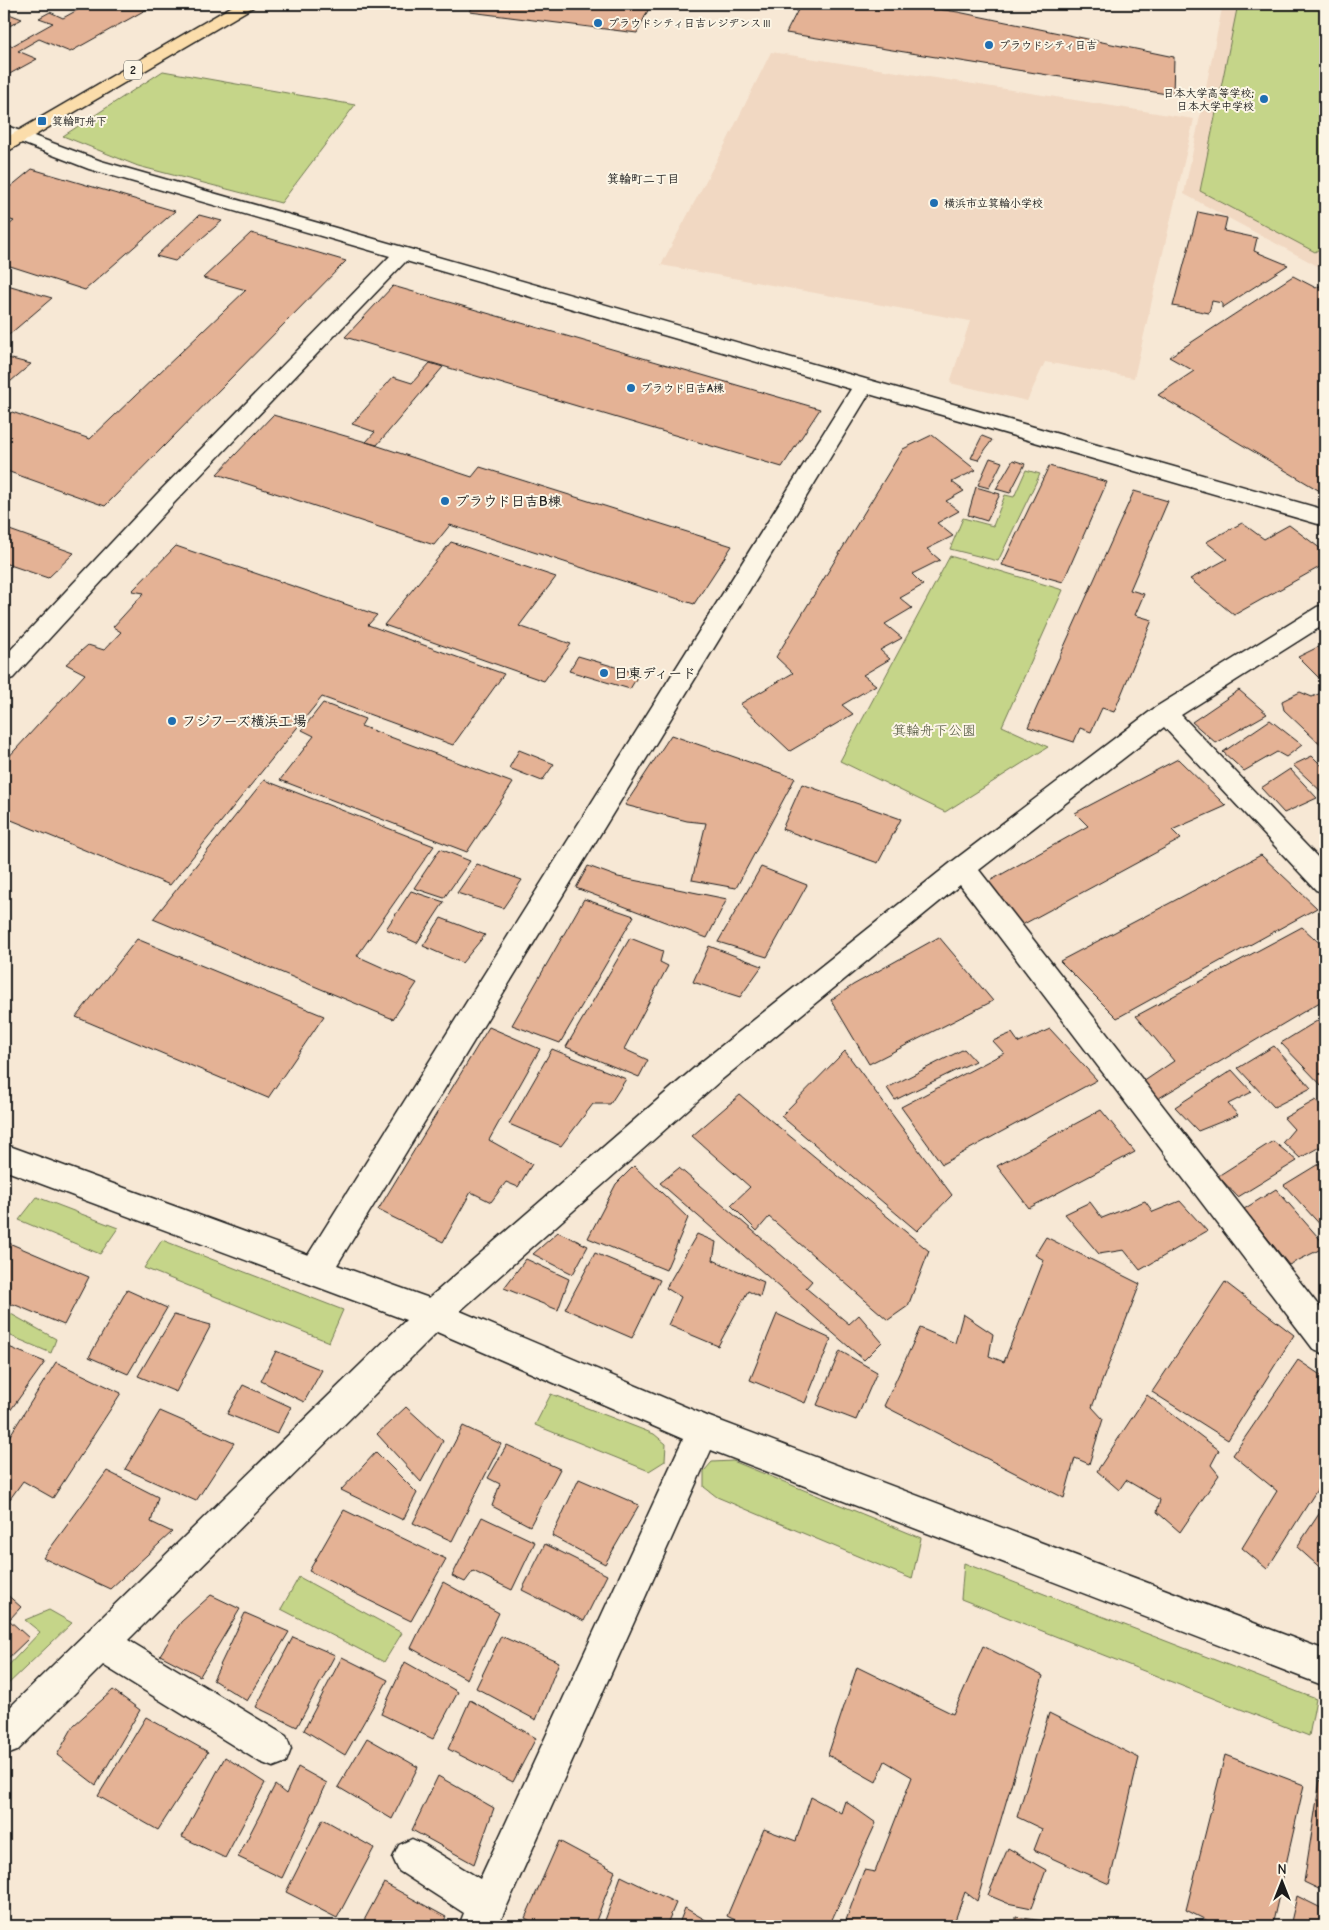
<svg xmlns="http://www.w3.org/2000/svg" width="1329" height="1930" font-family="'Comic Neue','Klee One',sans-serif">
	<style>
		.built { fill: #f1d8c2 }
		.green { fill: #c5d589; stroke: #707852 }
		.building { fill: #e4b295; stroke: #1c1c1c }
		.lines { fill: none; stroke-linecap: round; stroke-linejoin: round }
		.minor-casing { stroke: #1c1c1c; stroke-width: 3 }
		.major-casing { stroke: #1c1c1c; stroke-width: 3 }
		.minor { fill: #fcf5e5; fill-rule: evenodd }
		.major { fill: #fbddab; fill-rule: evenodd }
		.poi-dot { fill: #1f6fb2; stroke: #fcf5e5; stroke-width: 2 }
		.labels { text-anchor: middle; stroke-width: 4; stroke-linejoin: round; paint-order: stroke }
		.far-poi-label { font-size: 11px; font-weight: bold; fill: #1c1c1c; stroke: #fcf5e5; text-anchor: start }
		.shield { fill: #fcf5e5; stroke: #5f5d58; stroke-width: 1 }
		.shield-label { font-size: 12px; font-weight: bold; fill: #1c1c1c }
		.far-neighbourhood-label { font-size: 12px; font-weight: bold; fill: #1c1c1c; stroke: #fcf5e5 }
		.poi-label { font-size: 14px; font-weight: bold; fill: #1c1c1c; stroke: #fcf5e5; text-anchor: start }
		.park-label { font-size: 14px; fill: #4f543d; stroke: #fcf5e5 }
	</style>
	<rect width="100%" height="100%" fill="#f7e8d5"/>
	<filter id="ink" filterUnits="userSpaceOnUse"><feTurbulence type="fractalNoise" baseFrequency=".02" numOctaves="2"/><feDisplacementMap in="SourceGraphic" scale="10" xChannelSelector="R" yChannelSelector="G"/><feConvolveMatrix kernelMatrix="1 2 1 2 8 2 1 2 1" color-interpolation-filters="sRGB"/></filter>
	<g filter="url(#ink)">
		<path class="built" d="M 1223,4 L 1325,4 L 1325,270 L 1184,194 Z
			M 771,52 L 1194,119 L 1134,378 L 1045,362 L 1027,401 L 950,383 L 970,321 L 661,265 L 727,141 Z"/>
		<path class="green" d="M 1238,4 L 1325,4 L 1325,245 L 1315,252 L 1200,191 Z
			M 163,71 L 355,105 L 281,203 L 138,166 L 63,136 Z
			M 1026,470 L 1040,474 L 998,561 L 950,549 L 963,518 L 993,526 L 1005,495 L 1014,497 Z
			M 950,556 L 1063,590 L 1002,726 L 1048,747 L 945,812 L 840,761 Z
			M 37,1197 L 118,1228 L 100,1254 L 19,1220 Z
			M 162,1240 L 343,1310 L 329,1342 L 144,1268 Z
			M 4,1314 L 11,1314 L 56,1339 L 51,1353 L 4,1333 Z
			M 551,1394 L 654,1434 L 666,1444 L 665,1461 L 649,1471 L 535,1425 Z
			M 733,1461 L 921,1538 L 912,1579 L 717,1497 L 704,1487 L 704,1471 L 712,1462 Z
			M 964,1563 L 1316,1699 L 1309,1736 L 961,1599 Z
			M 299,1577 L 402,1633 L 384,1662 L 281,1609 Z
			M 49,1610 L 72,1623 L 4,1688 L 4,1670 L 40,1632 L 25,1620 Z"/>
		<path class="building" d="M 79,4 L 156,4 L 70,52 L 39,39 L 18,51 L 37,59 L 4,77 L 4,42 L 12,46 L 53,23 L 39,18 L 50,12 L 63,18 L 81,8 L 76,6 Z
			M 474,4 L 651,4 L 637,33 L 470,12 Z
			M 801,4 L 904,4 L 958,12 L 1174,57 L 1173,95 L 786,33 Z
			M 4,12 L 22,19 L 4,29 Z
			M 32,169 L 175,211 L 85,290 L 4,264 L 4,229 L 14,221 L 4,218 L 4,192 Z
			M 1198,212 L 1227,218 L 1224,231 L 1257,238 L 1254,251 L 1288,265 L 1222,308 L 1222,303 L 1212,301 L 1209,313 L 1173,306 Z
			M 199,215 L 222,221 L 175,261 L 156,256 Z
			M 251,233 L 346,261 L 105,506 L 4,470 L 4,420 L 12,412 L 90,439 L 246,290 L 203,278 Z
			M 1293,276 L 1316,288 L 1325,283 L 1325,494 L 1158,395 L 1194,371 L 1169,357 Z
			M 4,284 L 52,298 L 4,339 Z
			M 393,286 L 820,409 L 782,467 L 345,337 Z
			M 8,358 L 31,364 L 4,387 L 4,361 Z
			M 430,363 L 443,367 L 377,445 L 366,442 L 375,432 L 352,424 L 393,377 L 412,383 Z
			M 273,415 L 366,442 L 472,477 L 480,467 L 732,546 L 694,604 L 450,525 L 434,545 L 217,474 Z
			M 932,435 L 976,470 L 952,482 L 964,491 L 946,501 L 959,511 L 937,523 L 953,536 L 927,549 L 940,560 L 912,574 L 923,585 L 900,598 L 912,608 L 885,624 L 902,638 L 880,650 L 890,659 L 863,675 L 876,685 L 842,705 L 853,714 L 790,751 L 740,704 L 793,673 L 776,657 L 903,449 Z
			M 982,436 L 992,440 L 978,460 L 971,458 Z
			M 990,458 L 1002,462 L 989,488 L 978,485 Z
			M 1013,460 L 1025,464 L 1010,493 L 996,489 Z
			M 1049,466 L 1107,482 L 1063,582 L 1002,565 Z
			M 976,487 L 1000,494 L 987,521 L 968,515 Z
			M 1134,491 L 1168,501 L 1130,590 L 1144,594 L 1135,615 L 1152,620 L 1114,712 L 1102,708 L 1091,732 L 1080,728 L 1074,742 L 1028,727 Z
			M 1242,523 L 1264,539 L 1289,525 L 1325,552 L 1325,564 L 1234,615 L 1190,579 L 1227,559 L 1206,542 Z
			M 4,528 L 74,553 L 48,578 L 4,563 Z
			M 451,542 L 556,577 L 519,626 L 571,644 L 544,681 L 384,625 Z
			M 176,546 L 377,615 L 368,625 L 504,674 L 453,745 L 322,697 L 170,885 L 4,817 L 4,762 L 85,674 L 66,664 L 88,645 L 104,650 L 121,632 L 113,627 L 144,593 L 132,591 Z
			M 1318,647 L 1325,653 L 1325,681 L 1323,682 L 1298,657 Z
			M 578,656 L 639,674 L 630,689 L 569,671 Z
			M 1239,690 L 1267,714 L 1216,743 L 1192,722 Z
			M 1325,691 L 1325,749 L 1284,710 L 1282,701 L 1300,692 L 1312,697 Z
			M 323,703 L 365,719 L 361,726 L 513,783 L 467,852 L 280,780 L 314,736 L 302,730 Z
			M 1270,720 L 1302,745 L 1286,757 L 1277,752 L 1244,771 L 1223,752 Z
			M 671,735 L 795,778 L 736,888 L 692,880 L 706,823 L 687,821 L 625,805 Z
			M 519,750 L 554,764 L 542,781 L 509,768 Z
			M 1312,756 L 1325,769 L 1325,795 L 1293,765 Z
			M 1178,759 L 1226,806 L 1172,830 L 1181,839 L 1022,925 L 986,883 L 1088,826 L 1075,813 Z
			M 1290,769 L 1317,798 L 1284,813 L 1261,788 Z
			M 264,780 L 434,846 L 357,956 L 417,983 L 393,1019 L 153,919 Z
			M 802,784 L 901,819 L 878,863 L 782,829 Z
			M 440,849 L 470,861 L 444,898 L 414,888 Z
			M 1261,855 L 1317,908 L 1117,1018 L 1060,961 Z
			M 477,864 L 522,880 L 503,908 L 457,893 Z
			M 588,866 L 618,877 L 727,899 L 707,938 L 576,888 Z
			M 761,867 L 807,885 L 767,957 L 718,942 Z
			M 411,891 L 444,902 L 417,943 L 386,929 Z
			M 584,899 L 634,916 L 560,1043 L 512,1025 Z
			M 441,918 L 485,935 L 462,963 L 423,946 Z
			M 1302,927 L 1325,948 L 1325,999 L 1154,1101 L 1140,1084 L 1174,1061 L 1136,1016 Z
			M 939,937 L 993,1001 L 869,1064 L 831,1000 L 853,985 Z
			M 630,938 L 663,951 L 660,962 L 668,966 L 624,1049 L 648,1060 L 639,1077 L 566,1047 Z
			M 137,939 L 324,1016 L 268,1098 L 76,1017 Z
			M 709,946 L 762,966 L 740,997 L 693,982 Z
			M 1325,1016 L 1325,1089 L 1281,1043 Z
			M 489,1027 L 540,1049 L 489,1140 L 532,1164 L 518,1187 L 506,1182 L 491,1202 L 471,1192 L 443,1242 L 378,1210 Z
			M 1050,1029 L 1097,1080 L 942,1164 L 901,1107 L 1004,1053 L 993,1041 L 1012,1033 L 1019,1043 Z
			M 1274,1046 L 1311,1088 L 1274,1107 L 1238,1068 Z
			M 552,1049 L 626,1079 L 610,1104 L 593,1104 L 561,1146 L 509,1124 Z
			M 964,1049 L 975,1061 L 895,1100 L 887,1088 Z
			M 845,1051 L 952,1195 L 917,1231 L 781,1116 Z
			M 1232,1070 L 1252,1092 L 1228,1104 L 1238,1115 L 1198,1131 L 1175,1107 Z
			M 740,1095 L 929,1251 L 908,1306 L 888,1320 L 769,1217 L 757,1231 L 731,1205 L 750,1187 L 692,1136 Z
			M 1316,1100 L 1325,1111 L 1325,1144 L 1300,1158 L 1283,1142 L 1294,1129 L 1284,1118 Z
			M 1101,1110 L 1135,1152 L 1029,1208 L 997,1166 Z
			M 1273,1141 L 1297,1161 L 1238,1197 L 1218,1176 Z
			M 1325,1160 L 1325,1230 L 1284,1185 Z
			M 634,1166 L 688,1218 L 666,1270 L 588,1238 L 616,1184 Z
			M 679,1168 L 812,1281 L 806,1288 L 849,1324 L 859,1315 L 882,1342 L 864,1360 L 660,1183 Z
			M 1276,1189 L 1325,1245 L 1325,1247 L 1289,1265 L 1244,1209 Z
			M 1145,1201 L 1153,1212 L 1180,1201 L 1207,1231 L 1140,1270 L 1124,1250 L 1099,1254 L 1065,1214 L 1090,1202 L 1102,1218 Z
			M 558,1232 L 588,1246 L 573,1274 L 533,1254 Z
			M 697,1234 L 716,1242 L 713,1260 L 764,1282 L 760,1297 L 748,1291 L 718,1346 L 668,1325 L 681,1297 L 666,1288 Z
			M 1046,1237 L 1140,1284 L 1092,1407 L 1103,1419 L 1089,1464 L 1075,1458 L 1064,1498 L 884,1406 L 920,1328 L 955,1343 L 963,1314 L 993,1334 L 989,1356 L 1004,1362 L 1044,1260 L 1035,1255 Z
			M 9,1243 L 89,1277 L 64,1325 L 13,1304 L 4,1307 L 4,1250 Z
			M 595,1253 L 660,1280 L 632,1338 L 565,1309 Z
			M 526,1259 L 569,1279 L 558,1310 L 504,1288 Z
			M 1225,1282 L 1294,1335 L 1228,1440 L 1152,1392 Z
			M 127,1290 L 167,1308 L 128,1374 L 89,1357 Z
			M 777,1314 L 831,1339 L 805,1403 L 750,1380 Z
			M 174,1315 L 211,1325 L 176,1392 L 138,1376 Z
			M 4,1345 L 45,1362 L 7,1415 L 4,1413 Z
			M 276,1351 L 322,1370 L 304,1402 L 261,1381 Z
			M 840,1351 L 877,1372 L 856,1420 L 817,1405 Z
			M 1298,1360 L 1325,1378 L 1325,1477 L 1267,1569 L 1242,1548 L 1277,1491 L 1233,1455 Z
			M 56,1362 L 121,1393 L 53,1498 L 23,1481 L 10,1499 L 4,1495 L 4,1445 Z
			M 243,1385 L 291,1407 L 277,1434 L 227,1414 Z
			M 1147,1395 L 1219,1450 L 1211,1465 L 1219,1475 L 1180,1532 L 1157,1512 L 1160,1500 L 1126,1480 L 1119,1490 L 1097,1471 Z
			M 406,1407 L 443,1441 L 421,1482 L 377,1434 Z
			M 160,1411 L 234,1443 L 196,1501 L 125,1469 Z
			M 463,1426 L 501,1444 L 452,1541 L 413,1523 Z
			M 507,1445 L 560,1469 L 530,1526 L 492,1506 L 500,1484 L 488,1478 Z
			M 376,1452 L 417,1493 L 403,1520 L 341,1490 Z
			M 107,1471 L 158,1497 L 151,1522 L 172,1532 L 110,1589 L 43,1558 Z
			M 579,1479 L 639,1505 L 605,1564 L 552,1536 Z
			M 1325,1505 L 1325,1572 L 1297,1547 Z
			M 344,1510 L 446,1559 L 411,1621 L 309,1571 Z
			M 482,1517 L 535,1542 L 512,1590 L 473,1571 L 465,1582 L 452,1576 Z
			M 545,1544 L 607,1575 L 584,1621 L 522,1590 Z
			M 443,1582 L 499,1613 L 467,1679 L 411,1648 Z
			M 4,1592 L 21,1607 L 9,1620 L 29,1638 L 4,1662 Z
			M 211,1595 L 240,1609 L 200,1676 L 160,1655 L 181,1622 Z
			M 245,1613 L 289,1632 L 247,1701 L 213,1680 Z
			M 501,1636 L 559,1662 L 536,1720 L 476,1688 Z
			M 293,1637 L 335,1655 L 297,1727 L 256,1707 Z
			M 983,1646 L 1043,1676 L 977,1901 L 965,1892 L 953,1926 L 844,1926 L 864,1870 L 875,1872 L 912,1777 L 885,1761 L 876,1782 L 828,1755 L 857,1667 L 953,1714 Z
			M 342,1657 L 388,1680 L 345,1755 L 304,1730 Z
			M 405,1662 L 458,1692 L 433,1739 L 381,1714 Z
			M 113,1690 L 140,1710 L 96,1785 L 57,1755 L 74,1725 Z
			M 470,1700 L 536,1738 L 513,1782 L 448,1749 Z
			M 1049,1713 L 1139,1758 L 1109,1884 L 1034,1850 L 1042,1829 L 1017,1817 Z
			M 146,1717 L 208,1752 L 158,1830 L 98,1796 Z
			M 367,1738 L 418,1767 L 392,1819 L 338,1787 Z
			M 1225,1755 L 1304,1785 L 1272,1926 L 1218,1926 L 1186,1910 Z
			M 225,1757 L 265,1783 L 225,1858 L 182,1837 Z
			M 298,1767 L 327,1783 L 282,1878 L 238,1857 L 275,1785 L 286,1794 Z
			M 438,1776 L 494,1808 L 474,1864 L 412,1830 Z
			M 1320,1780 L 1325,1783 L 1325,1892 L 1304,1882 Z
			M 811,1797 L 841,1813 L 845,1801 L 876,1823 L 829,1926 L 747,1926 L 727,1916 L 764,1829 L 796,1841 Z
			M 323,1819 L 374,1848 L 337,1918 L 286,1892 Z
			M 559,1841 L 615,1871 L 594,1926 L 540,1926 L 525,1918 Z
			M 1008,1848 L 1046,1870 L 1032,1908 L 1007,1903 L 988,1895 Z
			M 621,1876 L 676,1903 L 666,1926 L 603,1926 Z
			M 384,1883 L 446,1917 L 441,1926 L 361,1926 Z
			M 1297,1896 L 1325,1910 L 1325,1926 L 1290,1926 Z
			M 685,1908 L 716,1926 L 678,1926 Z
			M 1016,1917 L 1078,1926 L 1016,1926 Z"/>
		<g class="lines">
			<g class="minor-casing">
				<path id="minor" d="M 4,125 L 101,161 L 1325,510 L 1325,526 L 869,394 L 337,1265 L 429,1298 L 700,1063 L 953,861 L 1156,707 L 1317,607 L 1325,605 L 1325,624 L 1181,715 L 1325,865 L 1325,893 L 1316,890 L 1164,727 L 979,870 L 1325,1314 L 1325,1354 L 1314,1350 L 960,885 L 720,1081 L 460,1311 L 707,1416 L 1325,1650 L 1325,1686 L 711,1450 L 498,1926 L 459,1926 L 464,1913 L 399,1871 L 393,1858 L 399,1845 L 412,1839 L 425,1845 L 480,1879 L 683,1439 L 437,1332 L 128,1640 L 286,1736 L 291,1749 L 286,1762 L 273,1767 L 260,1762 L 103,1665 L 17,1751 L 4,1756 L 4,1713 L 406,1320 L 4,1170 L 4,1144 L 308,1255 L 851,389 L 406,261 L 173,504 L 13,678 L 4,681 L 4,657 L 157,494 L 390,256 L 89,169 L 4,136 Z"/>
			</g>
			<g class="major-casing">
				<path id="major" d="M 236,4 L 255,4 L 253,7 L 10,150 L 4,151 L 4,139 Z"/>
			</g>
			<use href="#minor" class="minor"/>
			<use href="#major" class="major"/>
		</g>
	</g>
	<g class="poi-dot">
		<circle cx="598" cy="23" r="5"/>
		<circle cx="989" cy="45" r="5"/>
		<circle cx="1264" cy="99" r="5"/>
		<rect x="37" y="116" width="10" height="10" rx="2.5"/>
		<circle cx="934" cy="203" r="5"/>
		<circle cx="631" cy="388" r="5"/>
		<circle cx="445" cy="501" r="5"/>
		<circle cx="604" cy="673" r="5"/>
		<circle cx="172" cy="721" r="5"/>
	</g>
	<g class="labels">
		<g class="far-poi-label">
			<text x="608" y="27">プラウドシティ日吉レジデンスⅢ</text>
			<text x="999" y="49">プラウドシティ日吉</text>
			<text x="1254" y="97" text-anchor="end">日本大学高等学校;<tspan x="1254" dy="13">日本大学中学校</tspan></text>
			<text x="52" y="125">箕輪町舟下</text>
			<text x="944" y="207">横浜市立箕輪小学校</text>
			<text x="641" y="392">プラウド日吉A棟</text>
		</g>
		<rect class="shield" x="124" y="60.5" width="18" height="19" rx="4"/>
		<g class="shield-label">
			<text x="133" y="74">2</text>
		</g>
		<g class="far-neighbourhood-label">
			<text x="643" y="183">箕輪町二丁目</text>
		</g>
		<g class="poi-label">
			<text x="455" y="506">プラウド日吉B棟</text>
			<text x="614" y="678">日東ディード</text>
			<text x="182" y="726">フジフーズ横浜工場</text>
		</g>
		<g class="park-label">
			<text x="934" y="735">箕輪舟下公園</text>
		</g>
	</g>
	<rect width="1329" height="1930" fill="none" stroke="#fcf5e5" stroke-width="20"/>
	<rect x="10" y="10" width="1309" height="1910" fill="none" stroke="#1c1c1c" stroke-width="2" filter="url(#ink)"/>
	<g transform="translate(1282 1882)" stroke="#fcf5e5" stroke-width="4" paint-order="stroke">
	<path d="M0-4L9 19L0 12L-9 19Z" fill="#1c1c1c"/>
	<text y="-8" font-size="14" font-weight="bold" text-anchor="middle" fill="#1c1c1c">N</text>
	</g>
</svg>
